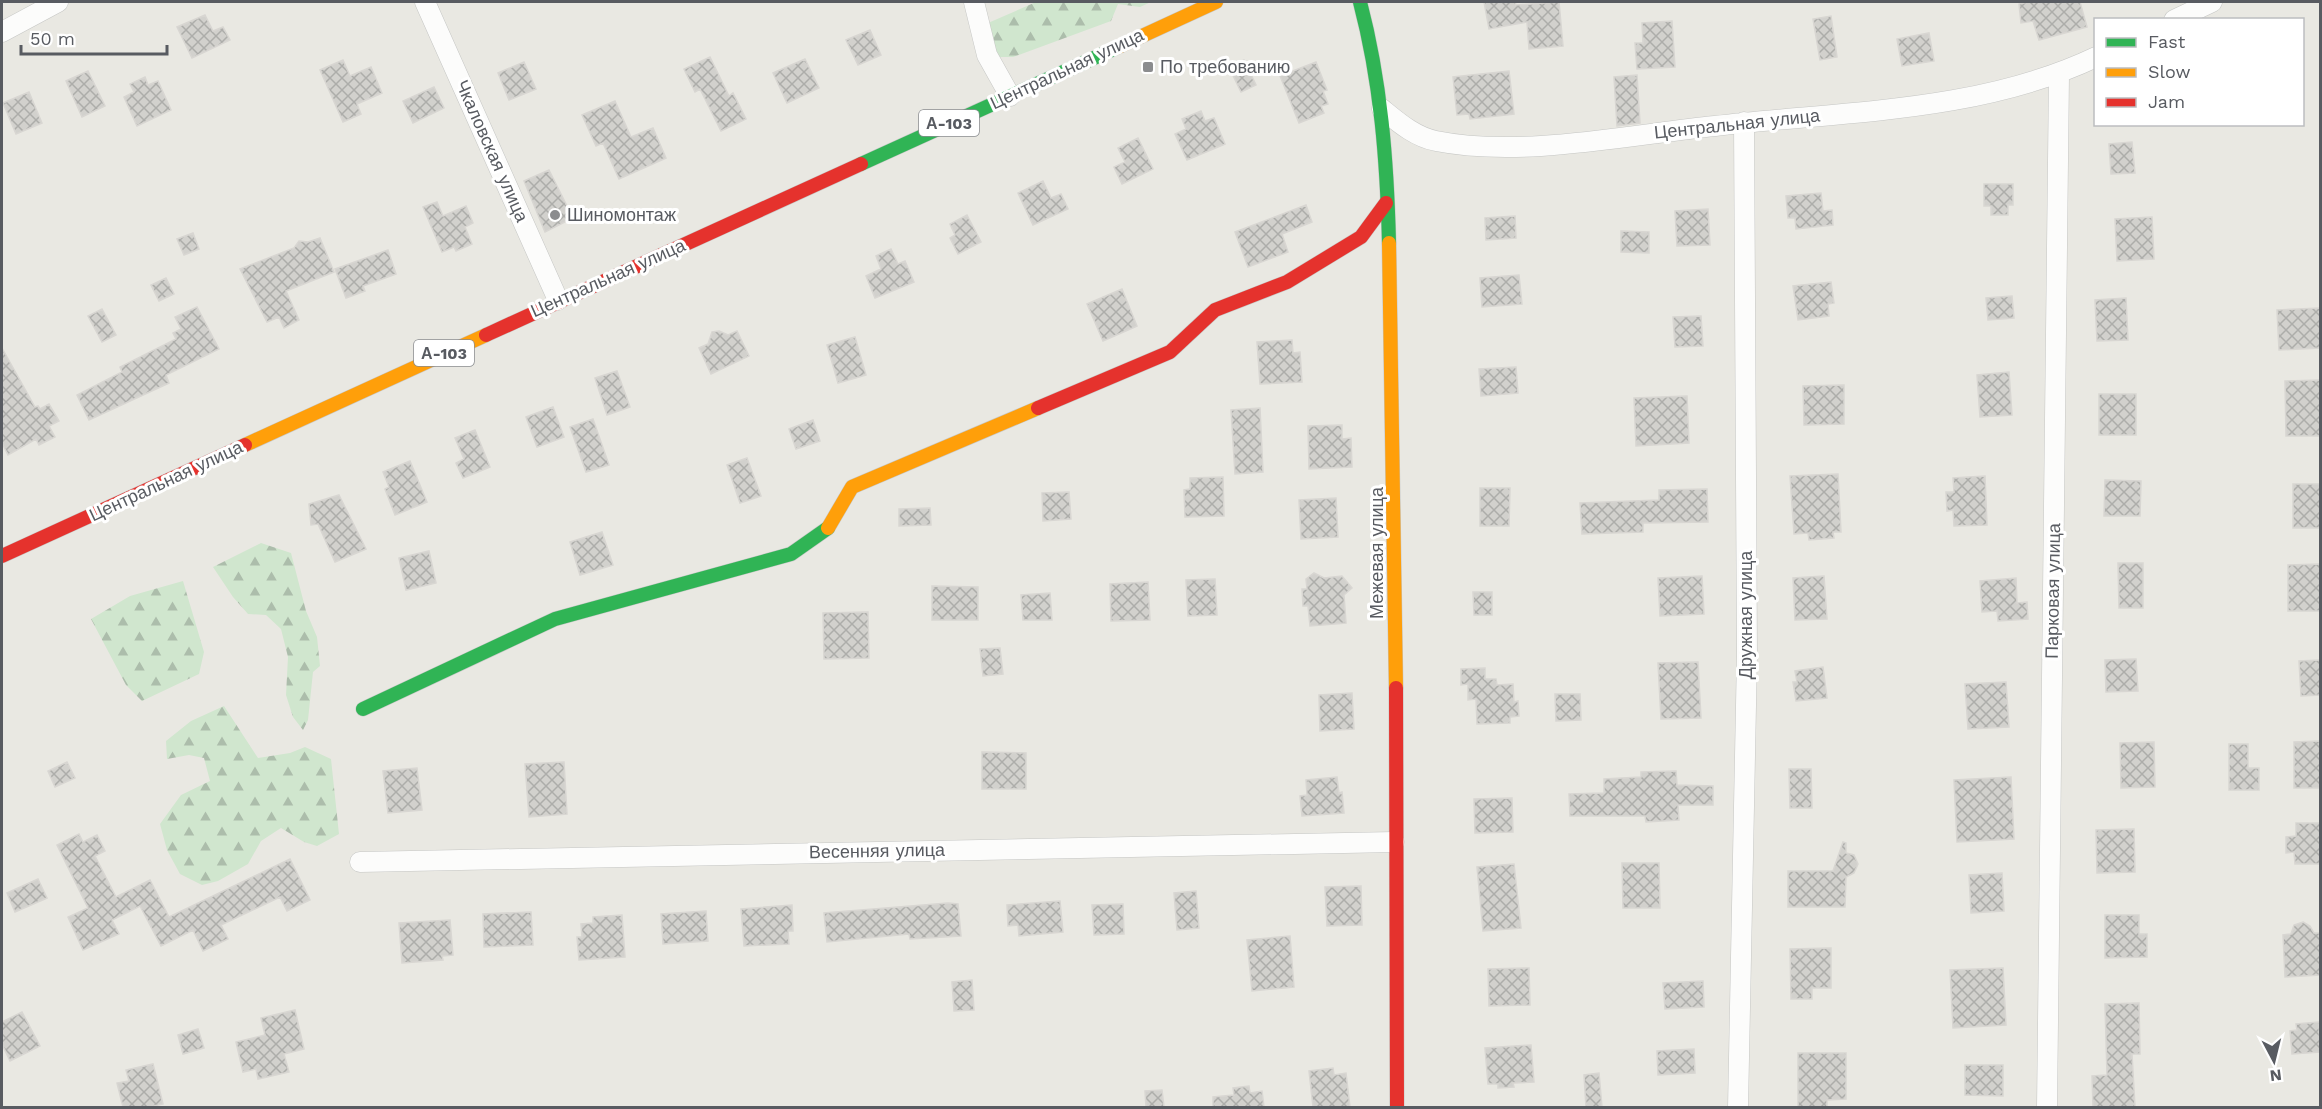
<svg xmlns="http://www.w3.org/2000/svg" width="2322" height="1109" font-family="'Work Sans',sans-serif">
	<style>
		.forest { fill: url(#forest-firs) }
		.building { fill: url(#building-cross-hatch); stroke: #d8d6d2; stroke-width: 1.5 }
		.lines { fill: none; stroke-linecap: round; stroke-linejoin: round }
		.street-casing { stroke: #c5c6c4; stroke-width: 21 }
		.fast-casing { stroke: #c6c7c6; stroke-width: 15 }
		.slow-casing { stroke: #c6c7c6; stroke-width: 15 }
		.jam-casing { stroke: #c6c7c6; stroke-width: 15 }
		.street { stroke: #fcfcfb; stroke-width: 20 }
		.fast { stroke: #30b455; stroke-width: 14 }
		.slow { stroke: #ff9f0a; stroke-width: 14 }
		.jam { stroke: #e5322d; stroke-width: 14 }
		.poi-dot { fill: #8b8c8e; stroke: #fff; stroke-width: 2 }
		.labels { text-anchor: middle; stroke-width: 6; stroke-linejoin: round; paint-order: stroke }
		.shield { fill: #fff; stroke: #8a8c90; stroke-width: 1.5 }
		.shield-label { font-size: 16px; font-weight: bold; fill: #585b61 }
		.poi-label { font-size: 18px; fill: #585b61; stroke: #fff; text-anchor: start }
		.street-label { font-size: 18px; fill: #585b61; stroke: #fff }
	</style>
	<defs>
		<pattern id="forest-firs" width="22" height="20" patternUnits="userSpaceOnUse" patternTransform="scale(1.5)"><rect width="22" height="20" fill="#d0e6ce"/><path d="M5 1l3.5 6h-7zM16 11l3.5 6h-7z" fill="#acbdab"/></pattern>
		<pattern id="building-cross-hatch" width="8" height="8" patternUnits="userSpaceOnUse" patternTransform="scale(1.5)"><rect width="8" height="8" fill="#d2d1cd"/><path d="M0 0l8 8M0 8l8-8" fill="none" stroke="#adadaa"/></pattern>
	</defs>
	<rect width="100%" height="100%" fill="#e9e8e2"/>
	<path class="forest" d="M 1036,2 L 1151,2 L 1140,7 L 1118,4 L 1111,21 L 1013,57 L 995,57 L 988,23 Z
		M 261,543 L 291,553 L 306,611 L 317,637 L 320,666 L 313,672 L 308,720 L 303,730 L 293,717 L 286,695 L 288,657 L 281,629 L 266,615 L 248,614 L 233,597 L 213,567 Z
		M 183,581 L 204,652 L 199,674 L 142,701 L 126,685 L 91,619 L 130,596 Z
		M 224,706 L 258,758 L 290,753 L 305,747 L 331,759 L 339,834 L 317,846 L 304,842 L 281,828 L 261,841 L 248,864 L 218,881 L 202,885 L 180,874 L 167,850 L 160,824 L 181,795 L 210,781 L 204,758 L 189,755 L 167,759 L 166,741 L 191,721 Z"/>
	<path class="building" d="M 1484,2 L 1515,2 L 1516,5 L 1559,2 L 1563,46 L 1529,49 L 1527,22 L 1489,29 Z
		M 2028,2 L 2080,2 L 2087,27 L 2039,40 L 2033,21 L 2021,23 L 2019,4 Z
		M 205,15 L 213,31 L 223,27 L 230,40 L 192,58 L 177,27 Z
		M 1831,16 L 1837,57 L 1820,60 L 1813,19 Z
		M 1672,21 L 1675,67 L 1637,69 L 1635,43 L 1643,43 L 1642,23 Z
		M 870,30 L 881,55 L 858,65 L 846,40 Z
		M 1929,33 L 1934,61 L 1902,66 L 1897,39 Z
		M 710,57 L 729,96 L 733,93 L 746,119 L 721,131 L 700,89 L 695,92 L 684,69 Z
		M 805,59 L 819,88 L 787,103 L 773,73 Z
		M 343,60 L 350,76 L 371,67 L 382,93 L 357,104 L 361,114 L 343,122 L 320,70 Z
		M 1244,60 L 1256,85 L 1241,92 L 1229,67 Z
		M 524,62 L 536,89 L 509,100 L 498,73 Z
		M 1316,62 L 1327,90 L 1323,91 L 1328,104 L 1321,106 L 1324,113 L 1299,123 L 1280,76 Z
		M 88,71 L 105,106 L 82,117 L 66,81 Z
		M 1509,71 L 1514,114 L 1470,119 L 1469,114 L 1457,115 L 1453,77 Z
		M 1637,75 L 1640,123 L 1617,126 L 1614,77 Z
		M 145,77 L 148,85 L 158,81 L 171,110 L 137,126 L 124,97 L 134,92 L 130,84 Z
		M 434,87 L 444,108 L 413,123 L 403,101 Z
		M 29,92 L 42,123 L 16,134 L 3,103 Z
		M 615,101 L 631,137 L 653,128 L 666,158 L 619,179 L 603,143 L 596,146 L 582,115 Z
		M 1201,111 L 1205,121 L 1214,118 L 1225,144 L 1187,160 L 1175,134 L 1186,129 L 1182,119 Z
		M 1138,138 L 1153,169 L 1122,184 L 1114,167 L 1125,162 L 1118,148 Z
		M 2132,142 L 2135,173 L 2111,174 L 2109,144 Z
		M 549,170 L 573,218 L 545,232 L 524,181 Z
		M 1043,181 L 1051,198 L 1061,194 L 1068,209 L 1033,225 L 1018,193 Z
		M 1984,184 L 2013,184 L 2013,205 L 2008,205 L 2008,215 L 1991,215 L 1991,206 L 1984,206 Z
		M 1821,193 L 1823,211 L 1832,210 L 1833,225 L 1796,229 L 1795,218 L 1788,218 L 1786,196 Z
		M 437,202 L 443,216 L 466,206 L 473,223 L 465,227 L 472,244 L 456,251 L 454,247 L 442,252 L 423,207 Z
		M 1306,205 L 1312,222 L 1282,234 L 1288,252 L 1248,267 L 1235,232 Z
		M 1708,209 L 1710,245 L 1677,246 L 1675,211 Z
		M 967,215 L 981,242 L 958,254 L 950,238 L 955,235 L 950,224 Z
		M 1515,216 L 1516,238 L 1486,240 L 1485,218 Z
		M 2152,217 L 2154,259 L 2117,261 L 2115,219 Z
		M 1621,231 L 1649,232 L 1649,253 L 1621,252 Z
		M 193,233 L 199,249 L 184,255 L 177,239 Z
		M 320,238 L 334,272 L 286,291 L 299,320 L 284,328 L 279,317 L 267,322 L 240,269 L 294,248 L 299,241 L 308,242 Z
		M 891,249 L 898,264 L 905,261 L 914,282 L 875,298 L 866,276 L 881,269 L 876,256 Z
		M 388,250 L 396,274 L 363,286 L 365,291 L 346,298 L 335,269 Z
		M 1519,275 L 1522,304 L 1482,307 L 1480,278 Z
		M 166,278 L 174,294 L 159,301 L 151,285 Z
		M 1831,282 L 1834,303 L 1828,304 L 1829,316 L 1798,320 L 1793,286 Z
		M 1122,289 L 1137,326 L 1103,341 L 1087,304 Z
		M 2012,296 L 2014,318 L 1988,320 L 1986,298 Z
		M 2126,298 L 2128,340 L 2097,341 L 2095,300 Z
		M 197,307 L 219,349 L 166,375 L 169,383 L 89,420 L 77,395 L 122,372 L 120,367 L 176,339 L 173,333 L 181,329 L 175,317 Z
		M 2320,308 L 2320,348 L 2279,350 L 2277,310 Z
		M 102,309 L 116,335 L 102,342 L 88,316 Z
		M 1701,316 L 1703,346 L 1675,347 L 1673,317 Z
		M 719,331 L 728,335 L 737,331 L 749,356 L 711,374 L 699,348 L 708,344 L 712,332 Z
		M 855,337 L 866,375 L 838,383 L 827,345 Z
		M 1292,340 L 1293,353 L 1300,352 L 1302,382 L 1260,384 L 1257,342 Z
		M 2,348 L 35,407 L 38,406 L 40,409 L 49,404 L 59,421 L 49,426 L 55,437 L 39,445 L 36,439 L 8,455 L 2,443 Z
		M 1516,367 L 1518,393 L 1481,396 L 1479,369 Z
		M 617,371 L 630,407 L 607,415 L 595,378 Z
		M 2009,372 L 2012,415 L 1980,417 L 1977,375 Z
		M 2320,380 L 2320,436 L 2286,436 L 2285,381 Z
		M 1844,385 L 1844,424 L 1804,425 L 1803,386 Z
		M 2099,394 L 2136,394 L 2136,435 L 2099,435 Z
		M 1687,396 L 1689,443 L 1636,446 L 1634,398 Z
		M 553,407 L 564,437 L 537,447 L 526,417 Z
		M 1260,408 L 1263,472 L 1235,474 L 1231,410 Z
		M 593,419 L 609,465 L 586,472 L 570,427 Z
		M 813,420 L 820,441 L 796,449 L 789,429 Z
		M 1342,425 L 1342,439 L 1351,438 L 1352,467 L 1309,469 L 1308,426 Z
		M 475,430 L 490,467 L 463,478 L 456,463 L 464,459 L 455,438 Z
		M 747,458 L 761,496 L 740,503 L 727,465 Z
		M 410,461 L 427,502 L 395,515 L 385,489 L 389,487 L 383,472 Z
		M 1838,474 L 1841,532 L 1833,532 L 1834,538 L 1809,540 L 1808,533 L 1794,534 L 1790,476 Z
		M 1985,476 L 1987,525 L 1954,526 L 1953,510 L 1947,511 L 1946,492 L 1954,492 L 1953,478 Z
		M 1223,477 L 1224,516 L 1185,517 L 1184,490 L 1190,489 L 1190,478 Z
		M 2105,480 L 2141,481 L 2140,516 L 2104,516 Z
		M 2293,484 L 2320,484 L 2320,528 L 2293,528 Z
		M 1480,488 L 1510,488 L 1509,526 L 1480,526 Z
		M 1707,489 L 1708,522 L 1643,523 L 1643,532 L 1582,534 L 1580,503 L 1659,500 L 1659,490 Z
		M 1069,492 L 1071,519 L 1043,521 L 1042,493 Z
		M 339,495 L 366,549 L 335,562 L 318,524 L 311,525 L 309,504 Z
		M 1336,498 L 1338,537 L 1301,539 L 1299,500 Z
		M 930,508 L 931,525 L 899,526 L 899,509 Z
		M 602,532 L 613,565 L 580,575 L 570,542 Z
		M 429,551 L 436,583 L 406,590 L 399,558 Z
		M 2118,563 L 2143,563 L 2143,608 L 2119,608 Z
		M 2320,564 L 2320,611 L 2288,611 L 2288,565 Z
		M 1314,573 L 1324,578 L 1342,576 L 1352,588 L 1344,595 L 1346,623 L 1310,626 L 1308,606 L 1303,606 L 1302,589 L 1307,589 L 1306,579 Z
		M 1702,576 L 1704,614 L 1660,616 L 1658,578 Z
		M 1824,576 L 1827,619 L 1795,620 L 1793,578 Z
		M 2016,578 L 2017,603 L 2027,602 L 2028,619 L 1998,621 L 1997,611 L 1982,612 L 1980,581 Z
		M 1215,579 L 1217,615 L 1188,616 L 1186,580 Z
		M 1148,582 L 1150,620 L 1111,621 L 1110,584 Z
		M 932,586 L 978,587 L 978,620 L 932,620 Z
		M 1473,592 L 1492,592 L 1492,615 L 1474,615 Z
		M 1050,593 L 1052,620 L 1023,620 L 1021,595 Z
		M 868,612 L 869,658 L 824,659 L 823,613 Z
		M 1000,648 L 1003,674 L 983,676 L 980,649 Z
		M 2136,659 L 2138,691 L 2106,692 L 2105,660 Z
		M 2320,660 L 2320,695 L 2301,696 L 2299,661 Z
		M 1698,662 L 1701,718 L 1661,719 L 1658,663 Z
		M 1823,667 L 1827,698 L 1796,701 L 1793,682 L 1797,682 L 1795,671 Z
		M 1485,668 L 1485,679 L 1496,679 L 1497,685 L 1513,684 L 1514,702 L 1518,701 L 1519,716 L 1510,717 L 1510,723 L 1477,724 L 1476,699 L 1468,700 L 1468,684 L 1461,685 L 1461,669 Z
		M 2006,682 L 2009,727 L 1968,729 L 1965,684 Z
		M 1352,693 L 1354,729 L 1320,731 L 1319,695 Z
		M 1555,694 L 1580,694 L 1581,720 L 1556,721 Z
		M 2320,741 L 2320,788 L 2294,788 L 2294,742 Z
		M 2154,742 L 2155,787 L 2121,788 L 2120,743 Z
		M 2229,744 L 2248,744 L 2248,768 L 2259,768 L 2259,790 L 2229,790 Z
		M 982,752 L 1026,753 L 1026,789 L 982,789 Z
		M 67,762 L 75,778 L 55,787 L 48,771 Z
		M 564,762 L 567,814 L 529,817 L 525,764 Z
		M 417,768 L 422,810 L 388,813 L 383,771 Z
		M 1789,769 L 1811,769 L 1812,808 L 1790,808 Z
		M 1676,771 L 1677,785 L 1713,786 L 1713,805 L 1678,805 L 1679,820 L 1646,822 L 1645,816 L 1570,816 L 1569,794 L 1604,793 L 1604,779 L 1641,777 L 1641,772 Z
		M 1337,777 L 1339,793 L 1342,792 L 1344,813 L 1302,816 L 1300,796 L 1307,795 L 1306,780 Z
		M 2011,777 L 2014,839 L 1957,842 L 1954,780 Z
		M 1512,798 L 1513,832 L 1475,833 L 1474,799 Z
		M 2296,823 L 2320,823 L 2320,864 L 2295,864 L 2294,852 L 2286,853 L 2286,837 L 2296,836 Z
		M 2134,829 L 2135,872 L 2097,873 L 2096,830 Z
		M 79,834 L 83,842 L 97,835 L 105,851 L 95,856 L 116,897 L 150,880 L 169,917 L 290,859 L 310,900 L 287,911 L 280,897 L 221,925 L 228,939 L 203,951 L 193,930 L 161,946 L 140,906 L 112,920 L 119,934 L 83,950 L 68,917 L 88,908 L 57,845 Z
		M 1843,842 L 1846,843 L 1846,853 L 1854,855 L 1858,864 L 1854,873 L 1846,877 L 1845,907 L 1788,907 L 1788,871 L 1833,871 Z
		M 1622,863 L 1659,863 L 1660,908 L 1623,908 Z
		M 1514,864 L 1521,928 L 1483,931 L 1477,867 Z
		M 2002,873 L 2004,911 L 1971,913 L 1969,875 Z
		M 38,879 L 47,898 L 15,912 L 7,893 Z
		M 1361,886 L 1362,925 L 1327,926 L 1325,887 Z
		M 1196,891 L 1199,928 L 1177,930 L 1174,893 Z
		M 1060,901 L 1063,932 L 1019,936 L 1018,925 L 1008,926 L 1007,905 Z
		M 948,903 L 958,904 L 961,936 L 910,939 L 909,934 L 827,942 L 824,913 Z
		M 1123,904 L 1124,934 L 1094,935 L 1092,905 Z
		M 792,905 L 793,931 L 788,931 L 789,944 L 744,946 L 741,909 Z
		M 706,911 L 708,941 L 663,944 L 661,914 Z
		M 531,912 L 533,945 L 484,947 L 483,914 Z
		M 622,915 L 625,957 L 579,960 L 577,937 L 582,937 L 581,924 L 593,923 L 593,917 Z
		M 2105,915 L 2139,915 L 2139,934 L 2147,934 L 2147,957 L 2105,958 Z
		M 450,920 L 453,955 L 442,956 L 443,960 L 402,963 L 399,923 Z
		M 2303,922 L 2310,926 L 2314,933 L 2320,933 L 2320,975 L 2285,977 L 2283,935 L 2291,934 L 2294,925 Z
		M 1290,936 L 1294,987 L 1252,991 L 1247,940 Z
		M 1831,948 L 1831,988 L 1812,988 L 1812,999 L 1791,999 L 1790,949 Z
		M 1529,968 L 1530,1005 L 1489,1006 L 1488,969 Z
		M 2003,968 L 2006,1025 L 1953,1028 L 1950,970 Z
		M 972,980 L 974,1010 L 954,1011 L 952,982 Z
		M 1703,981 L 1704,1007 L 1665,1009 L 1663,983 Z
		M 2139,1003 L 2140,1054 L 2132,1054 L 2135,1107 L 2093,1107 L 2092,1076 L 2107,1075 L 2105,1004 Z
		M 295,1010 L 304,1049 L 284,1054 L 289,1072 L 258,1079 L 256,1069 L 243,1072 L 236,1042 L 265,1035 L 261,1018 Z
		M 22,1012 L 40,1046 L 10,1061 L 2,1044 L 2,1022 Z
		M 2319,1022 L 2320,1052 L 2292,1054 L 2290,1031 L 2297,1030 L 2296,1024 Z
		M 198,1029 L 204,1048 L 183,1054 L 178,1035 Z
		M 1531,1045 L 1534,1082 L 1513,1083 L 1514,1087 L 1498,1088 L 1498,1084 L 1488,1084 L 1485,1048 Z
		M 1694,1049 L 1695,1073 L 1658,1075 L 1657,1051 Z
		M 1798,1053 L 1846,1053 L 1846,1099 L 1827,1100 L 1827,1107 L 1798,1107 Z
		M 153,1064 L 163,1104 L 149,1107 L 123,1107 L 117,1083 L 129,1081 L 126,1070 Z
		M 1965,1065 L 2003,1065 L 2003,1096 L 1965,1095 Z
		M 1333,1068 L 1334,1075 L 1346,1073 L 1350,1107 L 1313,1107 L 1309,1071 Z
		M 1599,1073 L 1602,1107 L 1586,1107 L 1584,1075 Z
		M 1249,1086 L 1250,1093 L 1262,1091 L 1264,1107 L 1213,1107 L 1213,1097 L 1234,1095 L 1233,1088 Z
		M 1162,1090 L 1164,1107 L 1146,1107 L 1145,1091 Z"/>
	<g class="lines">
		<g class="street-casing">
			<path id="street" d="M 425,2 L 558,300
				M 974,2 L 987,55 L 1010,96
				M 2174,20 L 2212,2
				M 2,32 L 58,2
				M 1382,109 C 1398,122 1415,137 1436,141 C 1521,158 1628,135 1715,126 C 1842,111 1978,113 2096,57
				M 360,862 L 1394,842
				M 1738,1108 L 1747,655 L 1744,122
				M 2047,1108 L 2059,75"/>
		</g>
		<g class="fast-casing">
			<path id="fast" d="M 1360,2 C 1381,82 1387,161 1389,243
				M 861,164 L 1116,48
				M 363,709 L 555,619 L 791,554 L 828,528"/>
		</g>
		<g class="slow-casing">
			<path id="slow" d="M 1116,48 L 1216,2
				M 1389,243 L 1396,688
				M 245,445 L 486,335
				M 828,528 L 852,487 L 1038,408"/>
		</g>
		<g class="jam-casing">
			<path id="jam" d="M 486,335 L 861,164
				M 1038,408 L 1170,352 L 1215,310 L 1287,282 L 1361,237 L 1386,203
				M 2,556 L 245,445
				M 1396,688 L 1397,1108"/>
		</g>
		<use href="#street" class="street"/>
		<use href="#fast" class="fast"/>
		<use href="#slow" class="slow"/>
		<use href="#jam" class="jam"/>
	</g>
	<g class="poi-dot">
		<rect x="1142" y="61" width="12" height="12" rx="3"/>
		<circle cx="555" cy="215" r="6"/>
	</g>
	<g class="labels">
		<g class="shield">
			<rect x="919" y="110" width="60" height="26" rx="4.5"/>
			<rect x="414" y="340" width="60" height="26" rx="4.5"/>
		</g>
		<g class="shield-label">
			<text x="949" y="129">А-103</text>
			<text x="444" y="359">А-103</text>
		</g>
		<g class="poi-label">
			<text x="1160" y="73">По требованию</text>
			<text x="567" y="221">Шиномонтаж</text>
		</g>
		<g class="street-label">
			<text transform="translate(1067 69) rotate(-25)" y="6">Центральная улица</text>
			<text transform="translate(1737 124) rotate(-6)" y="6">Центральная улица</text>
			<text transform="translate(492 151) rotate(66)" y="6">Чкаловская улица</text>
			<text transform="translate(608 278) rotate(-24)" y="6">Центральная улица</text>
			<text transform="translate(166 481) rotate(-25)" y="6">Центральная улица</text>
			<text transform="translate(1377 553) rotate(-90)" y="6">Межевая улица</text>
			<text transform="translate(2053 591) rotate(-89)" y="6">Парковая улица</text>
			<text transform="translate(1746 615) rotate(-90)" y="6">Дружная улица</text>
			<text transform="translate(877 851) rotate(-1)" y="6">Весенняя улица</text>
		</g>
	</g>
	<rect width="2322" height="1109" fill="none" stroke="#585b61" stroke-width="6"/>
	<rect x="2094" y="18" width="210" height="108" fill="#ffffff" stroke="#bcbdc0" stroke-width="1.5"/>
	<rect x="2106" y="38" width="30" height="9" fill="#30b455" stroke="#bcbdc0" stroke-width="1.5"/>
	<text x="2148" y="48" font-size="18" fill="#585b61">Fast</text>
	<rect x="2106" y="68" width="30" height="9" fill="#ff9f0a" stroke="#bcbdc0" stroke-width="1.5"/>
	<text x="2148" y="78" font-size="18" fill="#585b61">Slow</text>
	<rect x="2106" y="98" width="30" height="9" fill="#e5322d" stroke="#bcbdc0" stroke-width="1.5"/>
	<text x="2148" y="108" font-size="18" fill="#585b61">Jam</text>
	<g transform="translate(2274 1061) rotate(173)" stroke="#ffffff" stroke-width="4.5" paint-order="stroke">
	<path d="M0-4.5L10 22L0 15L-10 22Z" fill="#585b61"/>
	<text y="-9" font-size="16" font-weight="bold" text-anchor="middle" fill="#585b61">N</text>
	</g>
	<path d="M21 45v9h146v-9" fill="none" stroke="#585b61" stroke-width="3"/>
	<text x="30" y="45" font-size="18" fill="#585b61" stroke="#ffffff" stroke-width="4.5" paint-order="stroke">50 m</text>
</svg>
